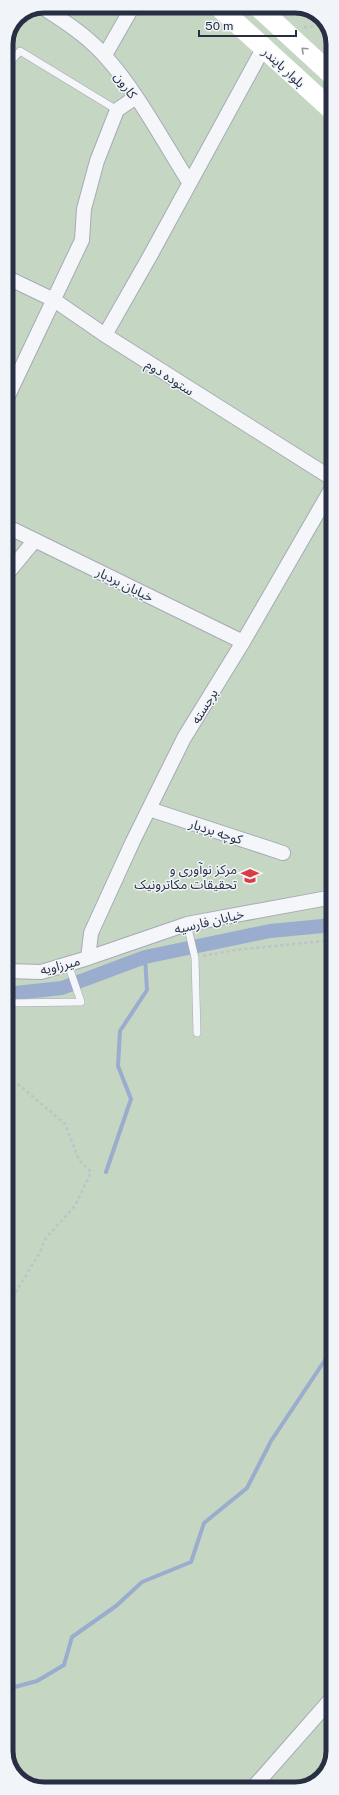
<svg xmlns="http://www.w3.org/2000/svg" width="339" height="1795" font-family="'Public Sans','Noto Sans Arabic',sans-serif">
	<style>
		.green { fill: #c5d6c2 }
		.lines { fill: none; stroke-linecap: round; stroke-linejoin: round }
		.stream { stroke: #9aadce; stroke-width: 4 }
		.canal { stroke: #9aadce; stroke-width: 14 }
		.lane-casing { stroke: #a6aab6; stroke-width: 8 }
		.street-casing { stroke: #a6aab6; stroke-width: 16 }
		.path { stroke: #c0c2ca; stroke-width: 2.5; stroke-dasharray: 3 3; stroke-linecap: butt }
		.lane { stroke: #f5f6f9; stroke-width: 7 }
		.street { stroke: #f5f6f9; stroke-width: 14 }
		.secondary { stroke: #fff; stroke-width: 20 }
		.oneway { stroke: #9497a2 }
		.labels { text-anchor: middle; stroke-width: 3; stroke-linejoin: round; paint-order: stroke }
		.street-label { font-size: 13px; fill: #282f45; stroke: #f1f4f8 }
		.poi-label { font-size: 13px; fill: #282f45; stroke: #f1f4f8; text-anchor: end }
		.rim { fill: none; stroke: #282f45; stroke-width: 5 }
	</style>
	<rect width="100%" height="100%" fill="#e2e4eb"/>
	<path class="green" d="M 44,6 L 299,6 L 322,17 L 333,39 L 333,1751 L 323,1776 L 300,1789 L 40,1789 L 17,1778 L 6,1756 L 6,44 L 17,17 Z"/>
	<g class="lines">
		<path class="stream" d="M 106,1172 L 131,1099 L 118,1066 L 120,1031 L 147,990 L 145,957
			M 6,1692 L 11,1688 L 37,1681 L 64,1665 L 72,1637 L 116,1606 L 142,1582 L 191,1562 L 204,1523 L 247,1488 L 271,1441 L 325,1360 L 333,1344"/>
		<path class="canal" d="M 6,994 L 62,988 L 145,957 L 270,931 L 333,925"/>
		<g class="lane-casing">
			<path id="lane" d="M 6,67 L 20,51 L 117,110
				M 187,924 L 195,958 L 197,1033
				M 6,1003 L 81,1002 L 68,964"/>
		</g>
		<g class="street-casing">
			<path id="street" d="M 42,7 C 64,21 86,35 104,55 C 137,91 163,141 189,182
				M 105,55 L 133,6
				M 6,277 L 54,300 L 105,335 L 333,479
				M 105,335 L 150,256 L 264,47
				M 6,400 L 82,240 L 84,209 L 97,161 L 117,110 L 136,97
				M 6,526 L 243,642
				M 6,575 L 35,540
				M 149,809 L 283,853
				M 88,958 L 187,924 L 333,897
				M 6,971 L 41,972 L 88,958 L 91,933 L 133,841 L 184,738 L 243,642 L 333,486
				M 252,1789 L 333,1697"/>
		</g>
		<path class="path" d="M 288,6 L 288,12
			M 304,27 C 312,27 317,25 323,19
			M 203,956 L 235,950 L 333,940
			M 6,995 L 8,984
			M 6,1080 L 19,1085 L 65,1124 L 79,1160 L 91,1172 L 75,1206 L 46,1238 L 39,1254 L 6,1308
			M 330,1302 L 333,1287"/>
		<use href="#lane" class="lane"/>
		<use href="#street" class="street"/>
		<path class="secondary" d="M 218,6 L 333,111
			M 257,6 L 333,76"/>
	</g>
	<defs><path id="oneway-chevron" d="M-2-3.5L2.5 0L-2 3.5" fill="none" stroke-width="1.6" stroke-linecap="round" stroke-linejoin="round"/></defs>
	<use class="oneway" href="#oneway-chevron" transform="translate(304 50) rotate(-137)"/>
	<defs>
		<g id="university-bare" transform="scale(1.38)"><path d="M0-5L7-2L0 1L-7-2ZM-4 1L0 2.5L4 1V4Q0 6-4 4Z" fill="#da3d44" stroke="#f1f4f8" stroke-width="2.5" paint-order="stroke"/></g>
	</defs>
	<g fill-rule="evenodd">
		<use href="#university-bare" x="250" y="876"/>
	</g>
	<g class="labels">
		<g class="street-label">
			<text transform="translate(284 67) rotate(43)" y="5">بلوار بایندر</text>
			<text transform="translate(126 85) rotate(54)" y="5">کارون</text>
			<text transform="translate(170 377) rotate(33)" y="5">ستوده دوم</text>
			<text transform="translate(125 584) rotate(26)" y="5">خیابان بردبار</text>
			<text transform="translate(204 706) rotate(-58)" y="5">برجسته</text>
			<text transform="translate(216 831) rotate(18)" y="5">کوچه بردبار</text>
			<text transform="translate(209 921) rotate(-13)" y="5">خیابان فارسیه</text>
			<text transform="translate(60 965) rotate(-14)" y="5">میرزاویه</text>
		</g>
		<g class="poi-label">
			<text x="237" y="874">مرکز نوآوری و<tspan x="237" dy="15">تحقیقات مکاترونیک</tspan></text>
		</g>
	</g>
	<path d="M0 0H339V1795H0ZM44 13H295A31 31 0 0 1 326 44V1751A31 31 0 0 1 295 1782H44A31 31 0 0 1 13 1751V44A31 31 0 0 1 44 13Z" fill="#f1f4f8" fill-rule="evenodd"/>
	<path class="rim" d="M44 13H295A31 31 0 0 1 326 44V1751A31 31 0 0 1 295 1782H44A31 31 0 0 1 13 1751V44A31 31 0 0 1 44 13Z"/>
	<path d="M199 30v6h97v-6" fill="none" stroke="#282f45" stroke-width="2"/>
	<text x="205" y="30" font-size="12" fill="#282f45" stroke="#f1f4f8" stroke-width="3" paint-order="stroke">50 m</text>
</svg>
